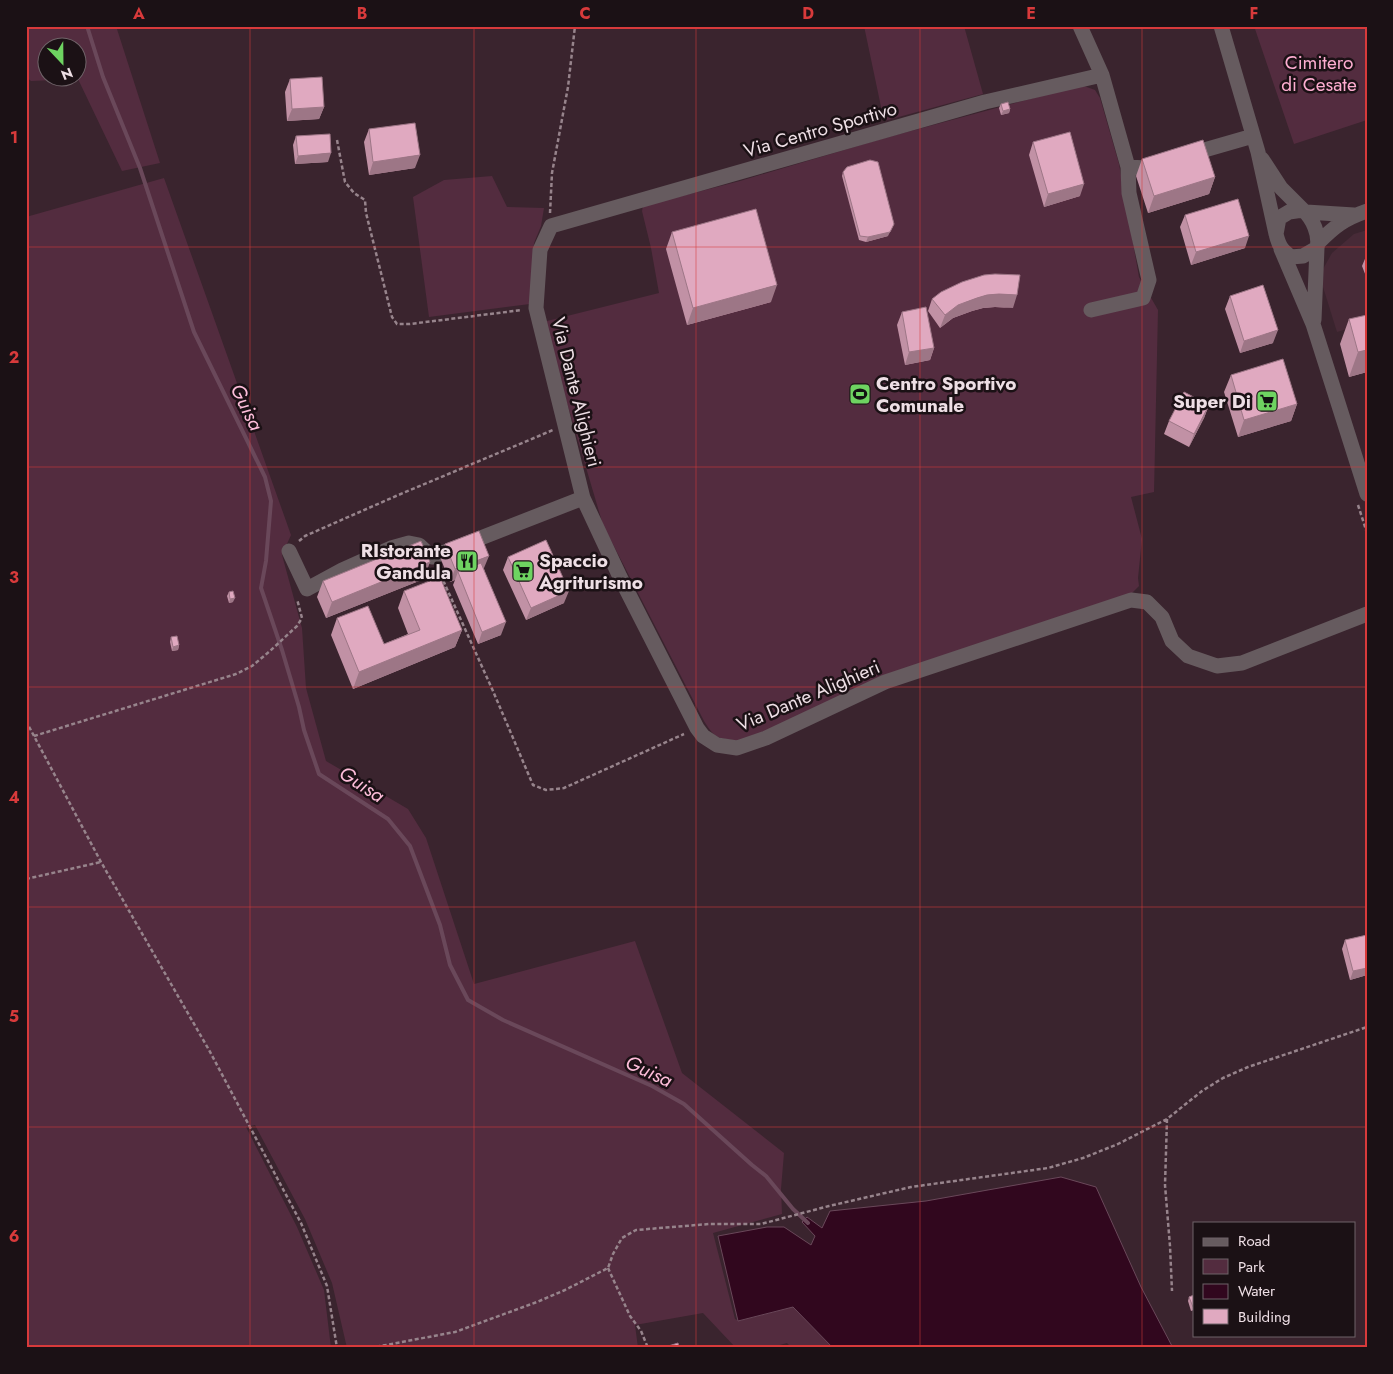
<svg xmlns="http://www.w3.org/2000/svg" width="1393" height="1374" font-family="Jost,sans-serif">
	<style>
		.built { fill: #472a37 }
		.green { fill: #532c3f; fill-rule: evenodd }
		.water { fill: #31071e; stroke: #6a485a }
		.lines { fill: none; stroke-linecap: round; stroke-linejoin: round }
		.stream { stroke: #6a485a; stroke-width: 4 }
		.path { stroke: #97848c; stroke-width: 2.5; stroke-dasharray: 4 2.5; stroke-linecap: butt }
		.minor { stroke: #665b5f; stroke-width: 15 }
		.wall { fill: #c191a5 }
		.shaded-wall { fill: #9d7686 }
		.building { fill: #e0a9c0; stroke: #9d7686 }
		.grid { fill: none; stroke: #d83a3b; stroke-width: 1; stroke-opacity: 0.55 }
		.labels { text-anchor: middle; stroke-width: 5; stroke-linejoin: round; paint-order: stroke }
		.park-label { font-size: 19px; fill: #fdadd0; stroke: #1b1115 }
		.street-label { font-size: 19px; fill: #eedfe5; stroke: #1b1115 }
		.poi-label { font-size: 19px; font-weight: bold; fill: #eedfe5; stroke: #1b1115; text-anchor: start }
		.water-label { font-size: 20px; font-style: italic; fill: #fdbdd9; stroke: #1b1115 }
		.neatline { fill: none; stroke: #d83a3b; stroke-width: 2 }
		.grid-label { font-size: 16px; text-anchor: middle; font-weight: bold; fill: #d83a3b }
	</style>
	<rect width="100%" height="100%" fill="#3a242e"/>
	<path class="built" d="M 1367,230 L 1367,323 L 1337,332 L 1323,287 L 1323,269 L 1332,253 L 1354,234 Z"/>
	<path class="green" d="M 26,26 L 116,26 L 160,163 L 122,171 L 78,79 L 31,81 L 26,77 ZM 48,48 L 78,48 L 78,78 L 48,78 Z
		M 864,26 L 964,26 L 983,94 L 884,121 Z
		M 1254,26 L 1367,26 L 1367,120 L 1294,144 Z
		M 1084,86 L 1095,90 L 1100,98 L 1119,164 L 1139,277 L 1158,310 L 1154,492 L 1131,497 L 1142,539 L 1138,578 L 1139,586 L 1131,594 L 739,741 C 718,738 716,740 704,721 L 603,525 L 543,322 L 659,293 L 651,248 L 642,211 L 643,206 L 740,181 L 881,139 L 1064,90 Z
		M 492,176 L 507,207 L 544,208 L 541,226 L 534,243 L 530,304 L 429,317 L 413,197 L 444,180 Z
		M 164,178 L 291,535 L 282,555 L 302,628 L 306,688 L 326,761 L 408,809 L 426,838 L 474,984 L 635,941 L 682,1073 L 784,1153 L 781,1189 L 782,1214 L 713,1233 L 735,1319 L 739,1321 L 793,1307 L 833,1348 L 792,1348 L 787,1343 L 769,1348 L 736,1348 L 703,1313 L 635,1325 L 638,1348 L 347,1348 L 332,1283 L 305,1219 L 255,1125 L 246,1127 L 297,1227 L 324,1290 L 331,1348 L 26,1348 L 26,217 Z"/>
	<path class="water" d="M 1061,1177 L 1096,1187 L 1141,1287 L 1173,1348 L 833,1348 L 793,1307 L 738,1321 L 718,1236 L 767,1227 L 784,1227 L 811,1245 L 815,1236 L 802,1222 L 807,1217 L 822,1228 L 830,1211 L 926,1201 Z"/>
	<g class="lines">
		<path class="stream" d="M 87,26 L 103,77 L 140,168 L 194,332 L 265,477 L 271,501 L 266,561 L 261,588 L 282,650 L 299,707 L 304,730 L 319,774 L 388,819 L 410,846 L 440,925 L 450,965 L 468,1000 L 503,1020 L 652,1086 L 684,1104 L 752,1165 L 766,1176 L 793,1209 L 808,1223"/>
		<path class="path" d="M 337,140 L 345,182 L 354,193 L 365,200 L 366,213 L 392,317 L 397,324 L 410,324 L 522,310
			M 550,213 L 552,173 L 568,87 L 575,26
			M 1358,505 L 1367,533
			M 299,541 L 305,536 L 396,496 L 553,430
			M 438,569 L 493,691 L 533,785 L 546,790 L 564,788 L 684,734
			M 26,721 L 101,862 L 209,1050 L 301,1223 L 327,1286 L 337,1348
			M 34,736 L 236,674 L 252,666 L 270,651 L 297,626 L 302,618 L 297,599
			M 26,879 L 101,862
			M 1167,1119 L 1165,1185 L 1170,1246 L 1172,1291
			M 608,1268 L 630,1316 L 641,1331 L 648,1348
			M 370,1348 L 455,1332 L 537,1302 L 565,1290 L 608,1268 L 613,1254 L 622,1238 L 636,1230 L 709,1224 L 761,1224 L 829,1206 L 911,1187 L 1048,1168 L 1083,1158 L 1118,1144 L 1167,1119 L 1202,1091 L 1223,1078 L 1248,1067 L 1367,1027"/>
		<path class="minor" d="M 1080,26 L 1102,75 L 1128,167 L 1146,168 L 1158,164
			M 1221,26 L 1258,152 L 1276,234 C 1279,246 1281,249 1291,257 L 1303,256 L 1317,248 C 1320,235 1313,219 1303,210 L 1289,212 L 1279,218 L 1276,234
			M 1102,75 L 985,102 L 551,226 L 540,250 L 536,308 L 583,498 L 620,577 L 697,728 L 703,736 L 717,745 L 737,748 L 766,738 L 885,682 L 1131,600 L 1147,602 L 1162,617 L 1172,641 L 1188,656 L 1217,666 L 1242,663 L 1367,614
			M 1187,155 L 1253,136
			M 1262,159 L 1281,188 L 1303,210
			M 1306,212 L 1354,215
			M 1318,243 C 1335,226 1344,219 1367,211
			M 1281,249 L 1313,324 L 1367,494
			M 1091,310 L 1143,298 L 1149,280 L 1129,193 L 1128,167
			M 1314,320 L 1317,248
			M 289,551 L 307,589 L 342,570 L 391,548 L 409,543 L 419,545 L 432,557 L 583,498"/>
	</g>
	<path class="wall" d="M 290,79 L 324,107 L 319,119 L 287,121 L 285,92 Z
		M 1001,104 L 1010,109 L 1009,113 L 1001,115 L 999,108 Z
		M 369,129 L 415,168 L 369,175 L 364,142 Z
		M 296,136 L 328,162 L 295,164 L 293,145 Z
		M 1033,142 L 1080,196 L 1044,207 L 1029,155 Z
		M 1142,159 L 1215,177 L 1209,194 L 1148,213 L 1136,176 Z
		M 843,172 L 888,236 L 866,242 L 859,240 L 842,176 Z
		M 1185,215 L 1245,248 L 1191,265 L 1180,227 Z
		M 672,232 L 771,302 L 687,325 L 666,249 Z
		M 1367,254 L 1367,279 L 1362,266 Z
		M 1230,296 L 1273,343 L 1240,353 L 1225,309 Z
		M 932,299 L 1013,308 L 995,307 L 983,308 L 972,311 L 953,318 L 940,328 L 928,311 Z
		M 902,312 L 934,348 L 930,360 L 905,365 L 897,325 Z
		M 1349,319 L 1367,372 L 1349,377 L 1340,344 Z
		M 1231,375 L 1297,404 L 1291,421 L 1238,437 L 1224,392 Z
		M 1209,405 L 1204,418 L 1189,447 L 1164,434 L 1169,421 Z
		M 445,544 L 484,569 L 501,635 L 478,644 L 453,585 L 455,580 L 450,582 L 440,557 Z
		M 508,557 L 564,603 L 526,620 L 503,570 Z
		M 424,579 L 326,618 L 317,597 L 323,581 Z
		M 404,591 L 462,630 L 455,647 L 353,689 L 331,635 L 337,618 L 384,644 L 408,634 L 398,608 Z
		M 229,592 L 233,602 L 229,603 L 227,596 Z
		M 171,637 L 179,645 L 178,650 L 172,651 L 170,642 Z
		M 1367,935 L 1367,975 L 1350,980 L 1342,949 L 1345,940 Z
		M 1194,1295 L 1194,1310 L 1191,1311 L 1188,1301 L 1189,1297 Z"/>
	<path class="shaded-wall" d="M 324,107 L 319,119 L 287,121 L 292,109 Z
		M 1010,109 L 1009,113 L 1001,115 L 1003,111 Z
		M 331,153 L 328,162 L 295,164 L 298,156 Z
		M 420,155 L 415,168 L 369,175 L 373,162 Z
		M 1215,177 L 1209,194 L 1148,213 L 1154,196 Z
		M 1084,184 L 1080,196 L 1044,207 L 1048,194 Z
		M 894,224 L 888,236 L 866,242 L 868,237 Z
		M 1249,236 L 1245,248 L 1191,265 L 1196,252 Z
		M 777,285 L 771,302 L 687,325 L 693,308 Z
		M 999,294 L 1017,295 L 1013,308 L 995,307 L 983,308 L 972,311 L 953,318 L 940,328 L 945,315 L 958,305 L 977,298 L 987,295 Z
		M 1278,330 L 1273,343 L 1240,353 L 1244,341 Z
		M 934,348 L 930,360 L 905,365 L 909,352 Z
		M 1367,350 L 1367,372 L 1349,377 L 1358,352 Z
		M 1297,404 L 1291,421 L 1238,437 L 1244,420 Z
		M 1209,405 L 1204,418 L 1189,447 L 1194,434 Z
		M 489,556 L 484,568 L 458,572 L 455,580 L 450,582 L 455,569 Z
		M 430,562 L 424,579 L 326,618 L 332,602 Z
		M 569,591 L 564,603 L 526,620 L 531,608 Z
		M 235,598 L 233,602 L 229,603 L 230,599 Z
		M 506,622 L 501,635 L 478,644 L 482,632 Z
		M 462,630 L 455,647 L 353,689 L 359,672 Z
		M 179,645 L 178,650 L 172,651 L 173,647 Z
		M 1367,968 L 1367,975 L 1350,980 L 1353,971 Z"/>
	<path class="building" d="M 322,77 L 324,107 L 292,109 L 290,79 Z
		M 1008,102 L 1010,109 L 1003,111 L 1001,104 Z
		M 415,123 L 420,155 L 373,162 L 369,129 Z
		M 1070,132 L 1084,184 L 1048,194 L 1033,142 Z
		M 330,134 L 331,153 L 298,156 L 296,136 Z
		M 1203,140 L 1215,177 L 1154,196 L 1142,159 Z
		M 870,160 L 878,162 L 894,224 L 890,232 L 868,237 L 860,236 L 843,172 L 847,167 Z
		M 1238,199 L 1249,236 L 1196,252 L 1185,215 Z
		M 756,209 L 777,285 L 693,308 L 672,232 Z
		M 995,274 L 1020,275 L 1017,295 L 999,294 L 987,295 L 977,298 L 958,305 L 945,315 L 932,299 L 941,292 L 962,282 L 984,275 Z
		M 1263,285 L 1278,330 L 1244,341 L 1230,296 Z
		M 926,307 L 934,348 L 909,352 L 902,312 Z
		M 1367,315 L 1367,350 L 1358,352 L 1349,319 Z
		M 1283,359 L 1297,404 L 1244,420 L 1231,375 Z
		M 1184,392 L 1209,405 L 1194,434 L 1169,421 Z
		M 479,531 L 489,556 L 455,569 L 445,544 Z
		M 546,540 L 569,591 L 531,608 L 508,557 Z
		M 421,541 L 430,562 L 332,602 L 323,581 Z
		M 481,563 L 506,622 L 482,632 L 458,572 Z
		M 440,577 L 462,630 L 359,672 L 337,618 L 368,606 L 384,644 L 420,630 L 404,591 Z
		M 233,591 L 235,598 L 230,599 L 229,592 Z
		M 177,636 L 179,645 L 173,647 L 171,637 Z
		M 1367,935 L 1367,968 L 1353,971 L 1345,940 Z
		M 1194,1295 L 1194,1306 L 1193,1307 L 1189,1297 Z
		M 678,1343 L 679,1348 L 662,1348 Z"/>
	<path class="grid" d="M 250,26 L 250,1348M 474,26 L 474,1348M 696,26 L 696,1348M 920,26 L 920,1348M 1142,26 L 1142,1348M 26,247 L 1367,247M 26,467 L 1367,467M 26,687 L 1367,687M 26,907 L 1367,907M 26,1127 L 1367,1127"/>
	<defs>
		<g id="stadium-square" transform="scale(1.125)"><rect x="-9" y="-9" width="18" height="18" rx="4" fill="#6ed361" stroke="#1b1115"/><path d="M0-5a6.5 5 0 1 0 0 10a6.5 5 0 1 0 0-10ZM-3.5-1.8h7v3.6h-7Z" fill="#111"/></g>
		<g id="supermarket-square" transform="scale(1.125)"><rect x="-9" y="-9" width="18" height="18" rx="4" fill="#6ed361" stroke="#1b1115"/><path d="M-6-5.5h2.5l.6 2H6L4.5 2H-2.5L-4.4-4H-6ZM-1.5 3.2a1.3 1.3 0 1 0 .1 0ZM3 3.2a1.3 1.3 0 1 0 .1 0Z" fill="#111"/></g>
		<g id="restaurant-square" transform="scale(1.125)"><rect x="-9" y="-9" width="18" height="18" rx="4" fill="#6ed361" stroke="#1b1115"/><path d="M-5-6h1v4h1v-4h1v4h1v-4h1v5L-1.5 .5V6h-2V.5L-5-1ZM5-6V6H3V1.5H1.5Q1.5-4 5-6Z" fill="#111"/></g>
	</defs>
	<g fill-rule="evenodd">
		<use href="#stadium-square" x="860" y="394"/>
		<use href="#supermarket-square" x="1267" y="401"/>
		<use href="#restaurant-square" x="467" y="561"/>
		<use href="#supermarket-square" x="523" y="571"/>
	</g>
	<g class="labels">
		<g class="park-label">
			<text x="1319" y="69">Cimitero<tspan x="1319" dy="22">di Cesate</tspan></text>
		</g>
		<g class="street-label">
			<text transform="translate(820 129) rotate(-16)" y="7">Via Centro Sportivo</text>
			<text transform="translate(577 392) rotate(76)" y="7">Via Dante Alighieri</text>
			<text transform="translate(808 695) rotate(-23)" y="7">Via Dante Alighieri</text>
		</g>
		<g class="poi-label">
			<text x="876" y="390">Centro Sportivo<tspan x="876" dy="22">Comunale</tspan></text>
			<text x="1251" y="408" text-anchor="end">Super Di</text>
			<text x="451" y="557" text-anchor="end">RIstorante<tspan x="451" dy="22">Gandula</tspan></text>
			<text x="539" y="567">Spaccio<tspan x="539" dy="22">Agriturismo</tspan></text>
		</g>
		<g class="water-label">
			<text transform="translate(247 407) rotate(64)" y="7">Guisa</text>
			<text transform="translate(362 784) rotate(33)" y="7">Guisa</text>
			<text transform="translate(649 1071) rotate(25)" y="7">Guisa</text>
		</g>
	</g>
	<rect width="1393" height="1374" fill="none" stroke="#1b1115" stroke-width="55"/>
	<rect x="1193" y="1222" width="162" height="115" fill="#1b1115" stroke="#6f6368"/>
	<rect x="1203" y="1238" width="25" height="8" fill="#665b5f" stroke="#6f6368"/>
	<text x="1238" y="1246" font-size="15" fill="#eedfe5">Road</text>
	<rect x="1203" y="1259" width="25" height="15" fill="#532c3f" stroke="#6f6368"/>
	<text x="1238" y="1272" font-size="15" fill="#eedfe5">Park</text>
	<rect x="1203" y="1284" width="25" height="15" fill="#31071e" stroke="#6f6368"/>
	<text x="1238" y="1296" font-size="15" fill="#eedfe5">Water</text>
	<rect x="1203" y="1309" width="25" height="15" fill="#e0a9c0" stroke="#6f6368"/>
	<text x="1238" y="1322" font-size="15" fill="#eedfe5">Building</text>
	<g transform="translate(62 62) rotate(158)"><circle r="24" fill="#1b1115" stroke="#6f6368"/>
	<path d="M0-4L9 19L0 12L-9 19Z" fill="#6ed361"/>
	<text y="-8" font-size="14" font-weight="bold" text-anchor="middle" fill="#eedfe5">N</text>
	</g>
	<rect x="28" y="28" width="1338" height="1318" class="neatline"/>
	<g class="grid-label">
		<text x="139" y="19">A</text>
		<text x="362" y="19">B</text>
		<text x="585" y="19">C</text>
		<text x="808" y="19">D</text>
		<text x="1031" y="19">E</text>
		<text x="1254" y="19">F</text>
		<text x="14" y="143">1</text>
		<text x="14" y="363">2</text>
		<text x="14" y="583">3</text>
		<text x="14" y="803">4</text>
		<text x="14" y="1022">5</text>
		<text x="14" y="1242">6</text>
	</g>
</svg>
